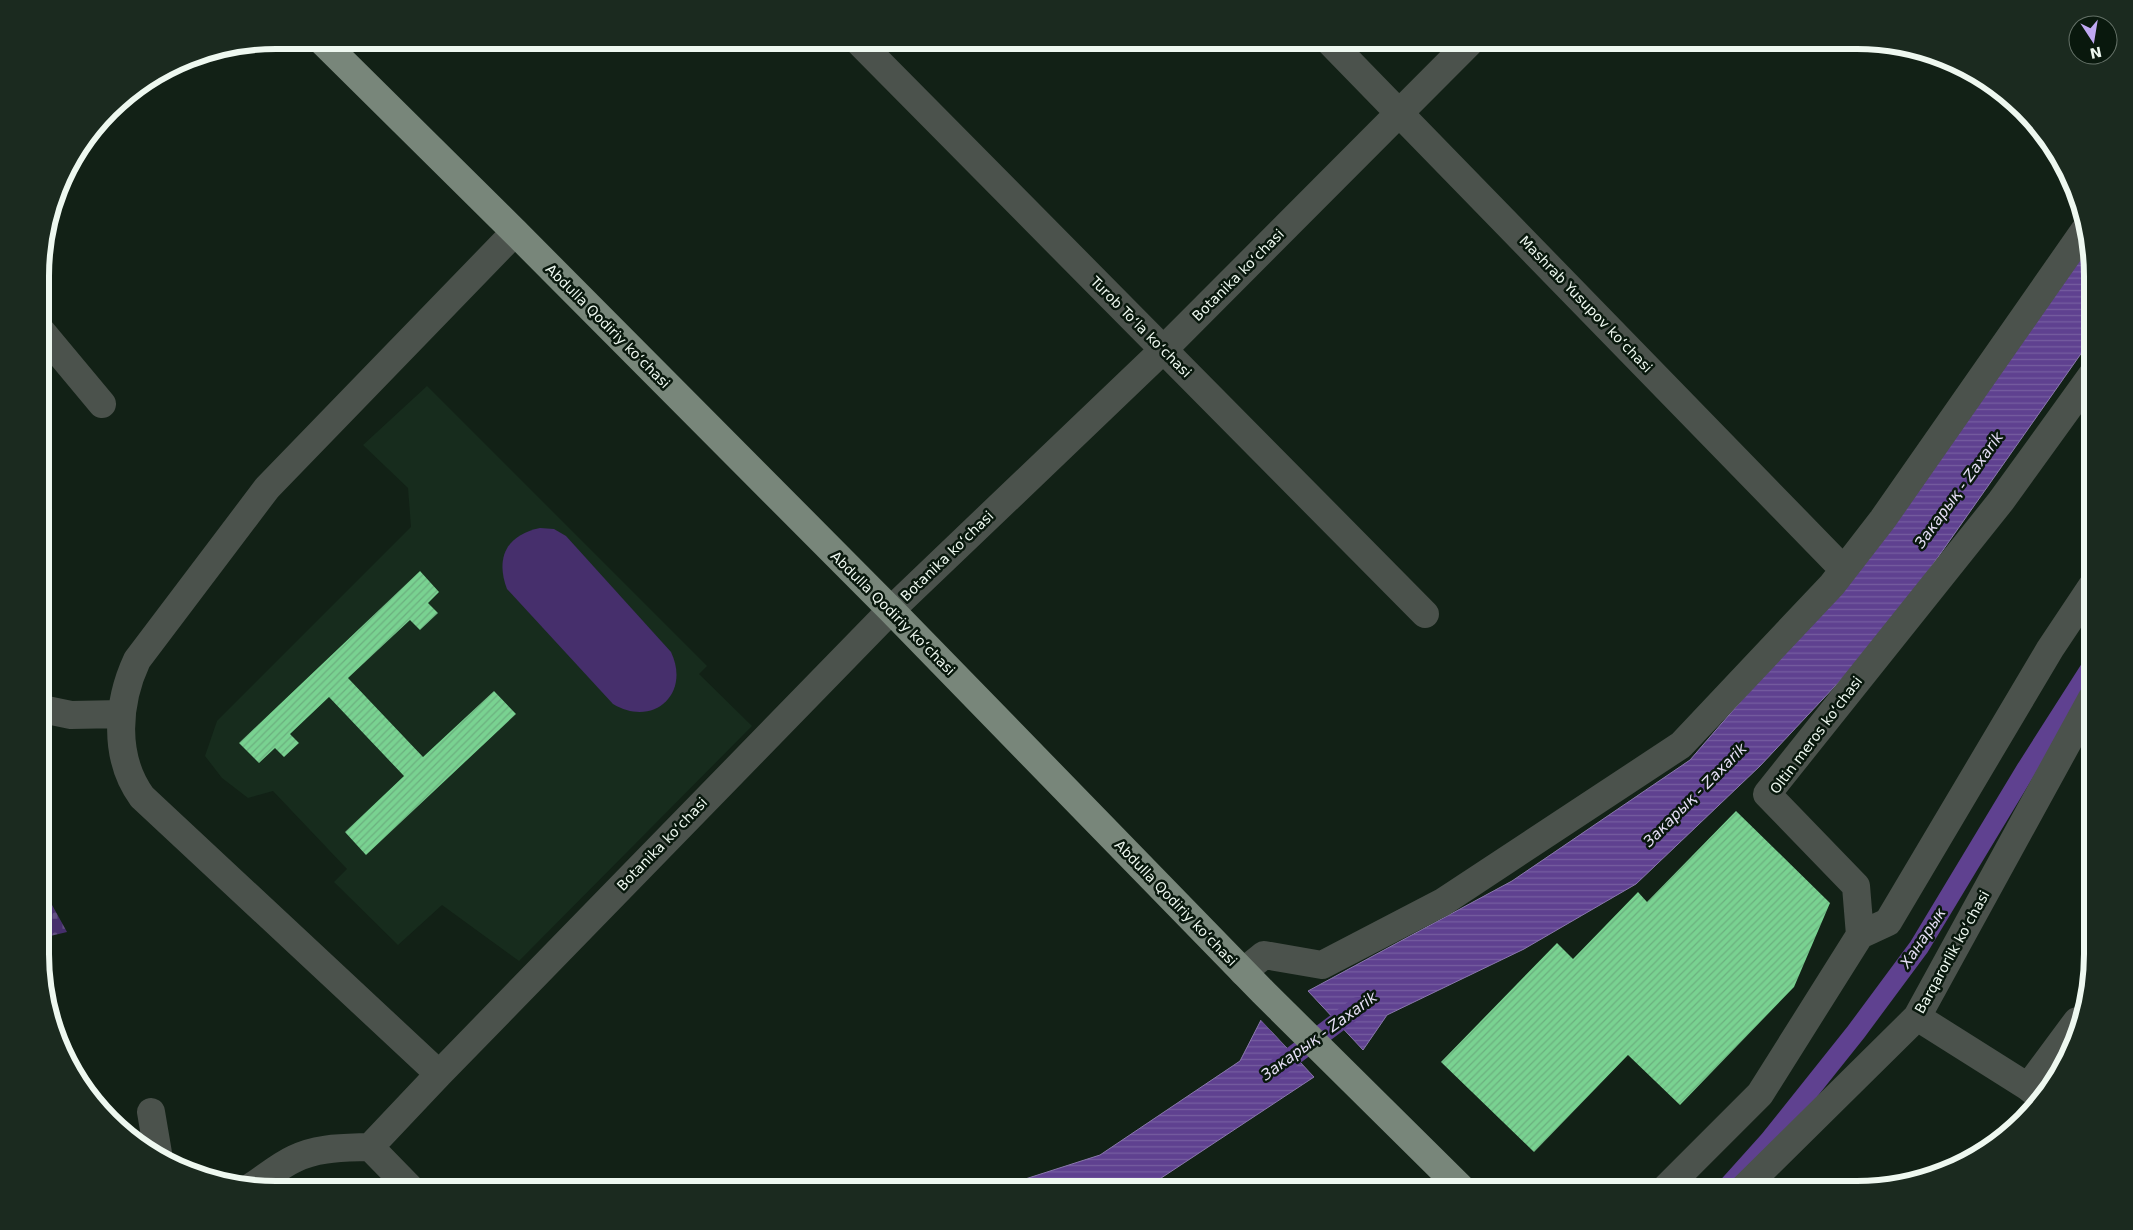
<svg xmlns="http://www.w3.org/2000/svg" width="2133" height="1230" font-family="'DejaVu Sans',sans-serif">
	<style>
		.built { fill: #172c1d }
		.cemetery { fill: url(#cemetery-stones) }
		.pitch { fill: #462f6c }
		.water { fill: url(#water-rules); stroke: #8a78ad }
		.pier { fill: #122116 }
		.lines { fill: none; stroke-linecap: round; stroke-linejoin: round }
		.canal { stroke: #5f4190; stroke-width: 20 }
		.building { fill: url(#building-hatch) }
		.minor { stroke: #4b524c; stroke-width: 28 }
		.major { stroke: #78867a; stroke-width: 28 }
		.labels { text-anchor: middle; stroke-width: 5; stroke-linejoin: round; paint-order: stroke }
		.street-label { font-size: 14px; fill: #eef8f0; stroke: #09180d }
		.water-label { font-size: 15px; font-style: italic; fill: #e6dff6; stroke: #09180d }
		.rim { fill: none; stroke: #eef8f0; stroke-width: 6 }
	</style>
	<defs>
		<pattern id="cemetery-stones" width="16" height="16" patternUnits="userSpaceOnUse" patternTransform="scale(1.25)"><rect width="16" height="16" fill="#462f6c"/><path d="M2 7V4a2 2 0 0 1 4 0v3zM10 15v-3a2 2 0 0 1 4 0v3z" fill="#614e81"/></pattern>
		<pattern id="water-rules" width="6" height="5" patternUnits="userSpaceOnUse" patternTransform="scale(1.25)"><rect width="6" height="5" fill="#5f4190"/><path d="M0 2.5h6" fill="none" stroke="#765da0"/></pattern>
		<pattern id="building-hatch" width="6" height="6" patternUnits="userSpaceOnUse" patternTransform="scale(1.25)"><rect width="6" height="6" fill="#79d291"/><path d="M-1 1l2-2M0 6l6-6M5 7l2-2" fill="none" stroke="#6cb07f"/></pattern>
	</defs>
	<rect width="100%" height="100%" fill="#122116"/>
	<path class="built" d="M 427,386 L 707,666 L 699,674 L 752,726 L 519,961 L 442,905 L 398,945 L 334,882 L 347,869 L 273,791 L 248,798 L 222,778 L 205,756 L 217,721 L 411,527 L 408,488 L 363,445 Z"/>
	<path class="cemetery" d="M 42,877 L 46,894 L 67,932 L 42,938 Z"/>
	<path class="pitch" d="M 540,528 L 554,529 L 566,536 L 671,652 C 691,694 653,728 613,704 L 507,589 C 495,557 507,535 540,528 Z"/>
	<path class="water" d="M 2089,247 L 2092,260 L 2092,338 L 1884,634 L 1760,766 L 1636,884 L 1524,949 L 1387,1015 L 1363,1050 L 1308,991 L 1512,881 L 1690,760 L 1806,626 Z
		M 1261,1020 L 1314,1077 L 1143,1190 L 991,1190 L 1100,1155 L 1240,1061 Z"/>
	<path class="pier" d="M 1306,990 L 1364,1052 L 1361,1051 Z
		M 1259,1018 L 1263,1018 L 1316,1075 L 1316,1078 Z"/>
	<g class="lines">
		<path class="canal" d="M 1273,1071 L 1358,1007
			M 1725,1190 L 1769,1141 L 1856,1032 L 1919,947 L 2027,768 L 2092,666"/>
	</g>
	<path class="building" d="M 420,571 L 439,592 L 428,603 L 438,613 L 420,630 L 410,620 L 348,678 L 423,757 L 494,691 L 516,714 L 366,855 L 345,832 L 404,776 L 329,697 L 290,734 L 299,743 L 284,757 L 275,748 L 259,763 L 239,743 Z
		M 1736,811 L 1830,903 L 1794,987 L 1680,1105 L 1628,1055 L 1534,1152 L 1441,1062 L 1557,943 L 1573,959 L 1638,892 L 1647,902 Z"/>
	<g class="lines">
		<path class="minor" d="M 857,40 L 1425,614
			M 1328,40 L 1843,569
			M 42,332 L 102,404
			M 42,709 L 71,715 L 122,714
			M 1860,935 L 1888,922 L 2050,649 L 2092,586
			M 1243,972 L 1264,955 L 1322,965 L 1443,902 L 1681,745 L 1832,585 L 1883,519 L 2084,231
			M 1917,1017 L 2028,1087 L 2042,1098
			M 439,1074 L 142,797 C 113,757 117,703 137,660 L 267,488 L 515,232
			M 2028,1087 L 2077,1021
			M 151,1112 L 159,1159
			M 370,1147 L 439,1074 L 891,610 L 1163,350 L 1472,40
			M 370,1147 L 412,1190
			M 251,1187 C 265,1178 279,1166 294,1159 C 317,1147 345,1148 370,1147
			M 1664,1190 L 1760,1094 L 1860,935 L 1856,886 L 1767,794 L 2001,501 L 2092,375
			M 1742,1190 L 1917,1017 L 2092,698"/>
		<path class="major" d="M 321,40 L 515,232 L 891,610 L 1263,992 L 1463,1190"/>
	</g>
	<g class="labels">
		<g class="street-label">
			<text transform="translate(1238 275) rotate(-45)" y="5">Botanika ko‘chasi</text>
			<text transform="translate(1586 304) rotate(46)" y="5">Mashrab Yusupov ko‘chasi</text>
			<text transform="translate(608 326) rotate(45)" y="5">Abdulla Qodiriy ko‘chasi</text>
			<text transform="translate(1141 327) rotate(45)" y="5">Turob To‘la ko‘chasi</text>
			<text transform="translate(947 556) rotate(-44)" y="5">Botanika ko‘chasi</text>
			<text transform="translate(893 613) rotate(45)" y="5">Abdulla Qodiriy ko‘chasi</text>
			<text transform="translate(1816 735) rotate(-53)" y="5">Oltin meros ko‘chasi</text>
			<text transform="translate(662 844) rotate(-46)" y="5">Botanika ko‘chasi</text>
			<text transform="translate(1176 903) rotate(46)" y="5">Abdulla Qodiriy ko‘chasi</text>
			<text transform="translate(1952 952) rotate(-61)" y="5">Barqarorlik ko‘chasi</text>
		</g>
		<g class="water-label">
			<text transform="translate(1959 490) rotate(-54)" y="5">Закарық - Zaxarik</text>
			<text transform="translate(1695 795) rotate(-45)" y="5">Закарық - Zaxarik</text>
			<text transform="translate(1923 938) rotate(-56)" y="5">Ханарык</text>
			<text transform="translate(1319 1036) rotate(-36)" y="5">Закарық - Zaxarik</text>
		</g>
	</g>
	<path d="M0 0H2133V1230H0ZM276 49H1857A227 227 0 0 1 2084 276V954A227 227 0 0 1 1857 1181H276A227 227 0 0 1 49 954V276A227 227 0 0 1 276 49Z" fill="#1b2a1f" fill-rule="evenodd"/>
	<path class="rim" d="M276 49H1857A227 227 0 0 1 2084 276V954A227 227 0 0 1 1857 1181H276A227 227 0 0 1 49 954V276A227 227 0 0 1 276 49Z"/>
	<g transform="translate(2093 40) rotate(168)"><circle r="24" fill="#09180d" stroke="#657268"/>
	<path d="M0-4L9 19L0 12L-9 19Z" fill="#c0a8f3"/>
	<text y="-8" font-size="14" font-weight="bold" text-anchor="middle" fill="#eef8f0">N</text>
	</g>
</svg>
